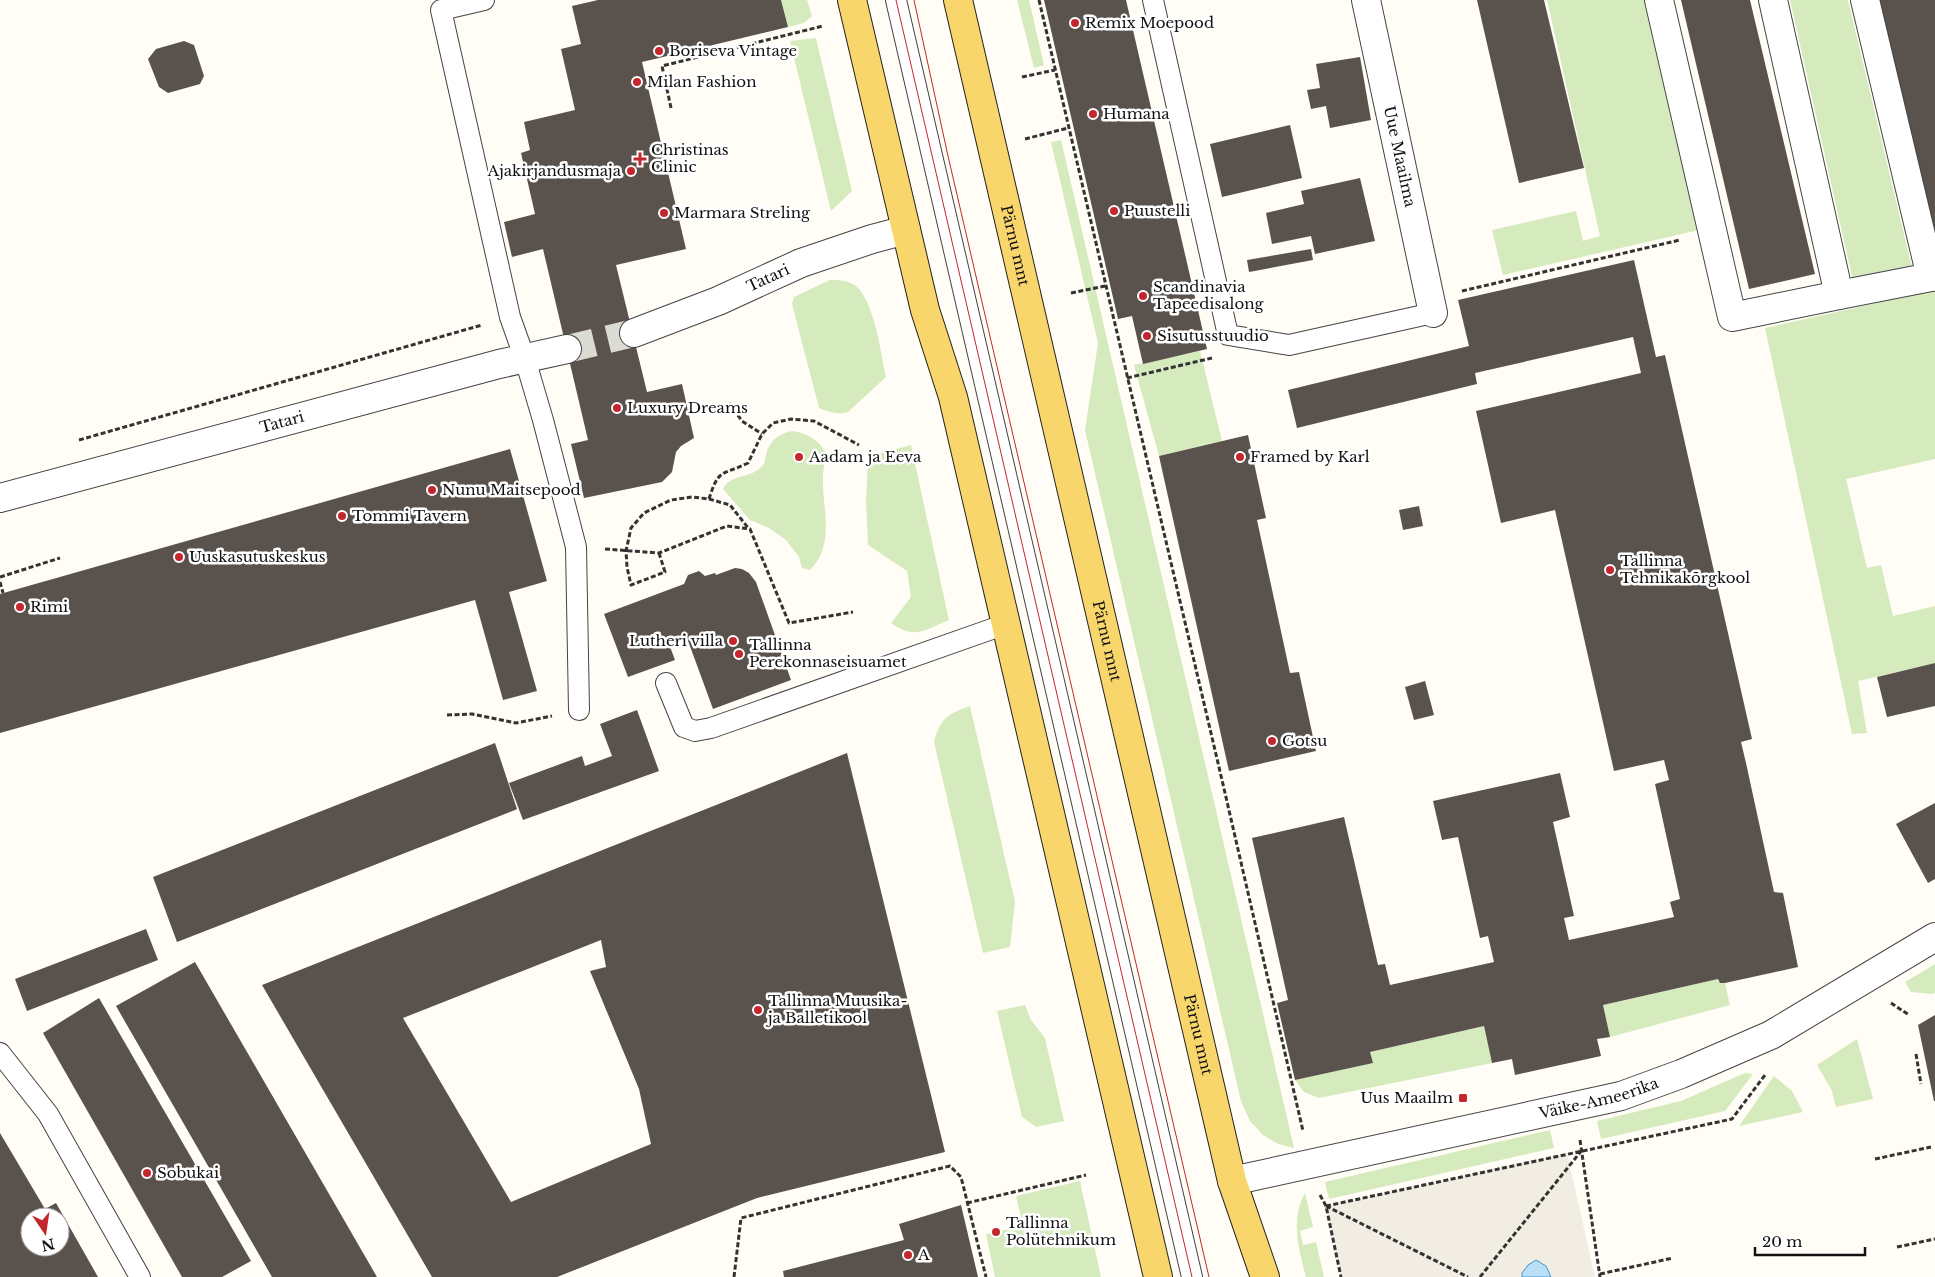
<svg xmlns="http://www.w3.org/2000/svg" width="1935" height="1277" font-family="'Libre Baskerville',serif">
	<style>
		.green { fill: #d5ebbd }
		.plaza { fill: #f1ede2 }
		.water { fill: #b9e0f7; stroke: #3f96cf }
		.building { fill: #5a524d; fill-rule: evenodd }
		.lines { fill: none; stroke-linecap: round; stroke-linejoin: round }
		.street-tunnel { stroke: #dbdad3; stroke-width: 28; stroke-dasharray: 28 14; stroke-linecap: butt }
		.lane-casing { stroke: #444; stroke-width: 22 }
		.street-casing { stroke: #444; stroke-width: 30 }
		.primary-casing { stroke: #222; stroke-width: 30 }
		.path { stroke: #333; stroke-width: 3; stroke-dasharray: 5 2.5; stroke-linecap: butt }
		.lane { stroke: #fff; stroke-width: 20 }
		.street { stroke: #fff; stroke-width: 28 }
		.primary { stroke: #f9d66b; stroke-width: 28 }
		.tram { stroke: #c4262e; stroke-width: 1 }
		.poi-dot { fill: #c4262e; stroke: #fff; stroke-width: 2 }
		.labels { text-anchor: middle; stroke-width: 5; stroke-linejoin: round; paint-order: stroke }
		.poi-label { font-size: 15px; fill: #111; stroke: #fff; text-anchor: start }
		.street-label { font-size: 15px; fill: #111; stroke: #fff }
	</style>
	<rect width="100%" height="100%" fill="#fffdf5"/>
	<path class="green" d="M 781,0 L 807,0 L 812,16 L 804,23 L 788,27 Z
		M 1017,0 L 1029,0 L 1044,65 L 1034,68 Z
		M 1547,0 L 1654,0 L 1708,228 L 1503,275 L 1492,230 L 1576,211 L 1583,241 L 1600,236 Z
		M 1790,0 L 1848,0 L 1913,272 L 1853,281 Z
		M 816,38 L 852,191 L 831,211 L 790,41 Z
		M 1061,140 L 1294,1148 L 1278,1144 L 1263,1135 L 1250,1121 L 1241,1101 L 1085,430 L 1098,343 L 1051,142 Z
		M 830,280 C 838,280 846,280 853,284 C 874,296 881,355 886,377 L 848,412 C 837,415 829,412 819,408 L 792,304 L 794,297 Z
		M 1935,290 L 1935,459 L 1846,479 L 1867,568 L 1881,565 L 1893,616 L 1935,606 L 1935,663 L 1858,681 L 1867,733 L 1852,734 L 1765,328 Z
		M 1200,351 L 1222,441 L 1159,456 L 1134,365 Z
		M 793,431 C 809,434 819,440 827,455 C 813,491 842,538 810,570 L 802,568 L 799,557 L 786,540 L 769,528 L 750,520 L 723,489 C 729,474 751,479 762,466 C 765,463 765,460 766,455 C 769,441 779,433 793,431 Z
		M 911,445 L 949,620 C 925,630 914,640 891,623 L 911,597 L 907,571 L 868,545 L 866,500 L 868,462 L 878,454 Z
		M 970,706 L 1015,902 L 1010,947 L 983,953 L 934,742 C 940,718 948,714 970,706 Z
		M 1935,964 L 1935,993 L 1932,994 L 1911,992 L 1905,982 Z
		M 1718,979 L 1720,983 L 1725,983 L 1730,1005 L 1610,1037 L 1603,1005 Z
		M 1025,1005 L 1031,1020 L 1045,1038 L 1064,1121 L 1036,1127 L 1022,1117 L 997,1011 Z
		M 1484,1026 L 1492,1063 L 1319,1098 L 1304,1092 L 1295,1080 L 1372,1063 L 1370,1052 Z
		M 1857,1039 L 1873,1099 L 1836,1107 L 1832,1091 L 1817,1065 Z
		M 1745,1073 L 1753,1074 L 1725,1111 L 1601,1139 L 1597,1121 L 1681,1101 Z
		M 1774,1076 L 1792,1091 L 1803,1112 L 1739,1126 Z
		M 1550,1130 L 1554,1148 L 1329,1199 L 1325,1182 Z
		M 1080,1181 L 1101,1277 L 995,1277 L 986,1234 L 1023,1226 L 1016,1196 Z
		M 1305,1193 L 1313,1227 L 1300,1231 L 1303,1245 L 1316,1242 L 1324,1277 L 1306,1277 C 1299,1250 1290,1219 1305,1193 Z"/>
	<path class="plaza" d="M 1567,1153 L 1595,1277 L 1341,1277 L 1326,1206 Z"/>
	<path class="water" d="M 1536,1260 L 1546,1266 L 1551,1277 L 1522,1277 L 1522,1273 L 1528,1265 Z"/>
	<path class="building" d="M 598,0 L 781,0 L 788,27 L 642,62 L 686,249 L 616,265 L 647,392 L 682,384 L 694,438 L 681,446 L 676,452 L 672,472 L 662,482 L 584,498 L 571,444 L 588,440 L 543,249 L 512,257 L 504,222 L 535,214 L 521,153 L 530,150 L 524,122 L 575,110 L 561,49 L 581,44 L 572,6 Z
		M 1044,0 L 1126,0 L 1207,349 L 1143,364 L 1132,316 L 1118,319 Z
		M 1477,0 L 1544,0 L 1584,168 L 1519,183 Z
		M 1681,0 L 1750,0 L 1815,274 L 1749,289 Z
		M 1878,0 L 1935,0 L 1935,239 Z
		M 184,41 L 194,45 L 204,76 L 200,84 L 168,93 L 159,87 L 148,59 L 156,49 Z
		M 1360,57 L 1371,120 L 1330,128 L 1326,106 L 1311,109 L 1307,90 L 1320,88 L 1316,64 Z
		M 1290,125 L 1302,178 L 1222,197 L 1210,144 Z
		M 1360,178 L 1375,241 L 1315,254 L 1311,236 L 1272,244 L 1266,213 L 1304,204 L 1301,191 Z
		M 1311,249 L 1313,260 L 1249,272 L 1247,260 Z
		M 1634,260 L 1656,357 L 1665,355 L 1752,739 L 1741,742 L 1746,763 L 1774,892 L 1783,893 L 1798,967 L 1725,983 L 1720,983 L 1718,979 L 1603,1005 L 1610,1037 L 1597,1039 L 1601,1056 L 1515,1075 L 1512,1059 L 1492,1063 L 1484,1026 L 1370,1052 L 1373,1063 L 1295,1080 L 1277,1003 L 1288,1000 L 1252,838 L 1344,817 L 1378,965 L 1385,964 L 1390,985 L 1494,962 L 1488,936 L 1480,938 L 1458,837 L 1442,840 L 1433,801 L 1560,773 L 1570,817 L 1553,822 L 1574,916 L 1564,918 L 1569,940 L 1674,917 L 1670,902 L 1680,899 L 1655,784 L 1669,780 L 1664,760 L 1614,771 L 1555,510 L 1501,523 L 1476,411 L 1641,373 L 1633,337 L 1475,373 L 1477,384 L 1297,428 L 1288,390 L 1469,346 L 1458,300 Z
		M 1248,435 L 1266,518 L 1257,520 L 1290,673 L 1299,672 L 1316,751 L 1229,771 L 1159,456 Z
		M 510,449 L 547,581 L 509,592 L 537,691 L 503,700 L 475,600 L 0,733 L 0,594 Z
		M 1419,506 L 1423,526 L 1403,530 L 1399,510 Z
		M 735,568 L 742,569 L 749,573 L 756,582 L 791,680 L 713,709 L 687,638 L 669,644 L 675,660 L 628,677 L 604,614 L 684,584 L 688,575 L 699,571 L 705,576 L 715,573 L 716,575 Z
		M 1935,663 L 1935,706 L 1887,717 L 1877,677 Z
		M 1425,681 L 1434,715 L 1414,720 L 1405,687 Z
		M 637,710 L 659,771 L 523,820 L 509,783 L 582,756 L 585,766 L 612,756 L 600,724 Z
		M 495,743 L 517,809 L 515,810 L 177,942 L 153,877 Z
		M 847,753 L 945,1152 L 757,1198 L 557,1277 L 432,1277 L 262,985 ZM 601,940 L 606,967 L 590,971 L 639,1089 L 651,1144 L 511,1202 L 403,1018 Z
		M 1935,803 L 1935,879 L 1928,883 L 1896,824 Z
		M 146,929 L 158,960 L 27,1011 L 15,979 Z
		M 195,962 L 377,1277 L 272,1277 L 116,1006 Z
		M 99,998 L 251,1261 L 222,1277 L 182,1277 L 43,1033 Z
		M 1935,1015 L 1935,1101 L 1934,1101 L 1918,1025 Z
		M 0,1133 L 45,1209 L 56,1203 L 98,1277 L 0,1277 ZM 30,1217 L 60,1217 L 60,1247 L 30,1247 Z
		M 961,1205 L 978,1277 L 784,1277 L 783,1271 L 904,1240 L 899,1224 Z"/>
	<g class="lines">
		<path class="street-tunnel" d="M 567,349 L 634,333"/>
		<g class="lane-casing">
			<path id="lane" d="M 484,0 L 441,10 L 510,317 L 525,359 L 543,420 L 576,547 L 579,710
				M 896,0 L 1192,1277
				M 1153,0 L 1228,335 L 1289,345 L 1433,313
				M 666,683 L 684,727 L 695,731 L 711,728 L 1006,624
				M 0,1053 L 48,1114 L 140,1277"/>
		</g>
		<g class="street-casing">
			<g id="street">
				<path id="s1" d="M 1366,0 L 1433,313"/>
				<path d="M 1659,0 L 1732,317 L 1839,295"/>
				<path d="M 1773,0 L 1839,295 L 1931,277"/>
				<path d="M 1865,0 L 1931,277 L 1935,276"/>
				<path id="s2" d="M 634,333 L 718,301 L 801,263 L 872,239 L 906,230"/>
				<path id="s3" d="M 0,498 L 499,364 L 567,349"/>
				<path id="s4" d="M 1232,1181 L 1621,1096 L 1681,1074 L 1771,1035 L 1935,937"/>
			</g>
		</g>
		<g class="primary-casing">
			<g id="primary">
				<path d="M 852,0 L 925,310 L 953,397 L 1158,1277"/>
				<path id="s5" d="M 958,0 L 1232,1181 L 1265,1277"/>
			</g>
		</g>
		<path class="path" d="M 1039,0 L 1222,780 L 1303,1131
			M 1022,77 L 1055,70
			M 671,108 L 662,66 L 823,26
			M 1025,139 L 1068,128
			M 1462,291 L 1680,240
			M 1071,293 L 1105,286
			M 1127,378 L 1212,358
			M 729,403 L 742,421 L 762,434
			M 79,440 L 482,325
			M 709,499 C 719,467 722,476 748,463 L 762,434 L 773,423 L 791,419 L 814,421 L 859,445
			M 605,549 L 659,553 L 727,526 L 750,529 L 789,623 L 853,612
			M 659,553 L 665,572 L 631,585 L 627,567 L 626,551 L 631,528 L 644,513 L 671,500 L 692,497 L 709,499 L 730,505 L 749,529
			M 0,577 L 60,558
			M 0,582 L 3,593
			M 447,715 L 472,714 L 516,723 L 552,716
			M 1891,1003 L 1909,1015
			M 1916,1054 L 1921,1084
			M 1580,1140 L 1600,1277
			M 1875,1159 L 1931,1147
			M 1320,1195 L 1326,1206 L 1341,1277
			M 967,1203 L 1086,1175
			M 1326,1206 L 1732,1119 L 1765,1075
			M 1326,1206 L 1468,1277
			M 1897,1247 L 1935,1239
			M 1600,1274 L 1673,1258
			M 734,1277 L 741,1218 L 950,1166 L 961,1177 L 986,1277
			M 1480,1277 L 1582,1150"/>
		<use href="#lane" class="lane"/>
		<use href="#street" class="street"/>
		<use href="#primary" class="primary"/>
		<path class="tram" d="M 896,0 L 1192,1277
			M 914,0 L 948,156 L 1209,1277"/>
	</g>
	<g class="poi-dot">
		<circle cx="1075" cy="23" r="5"/>
		<circle cx="659" cy="51" r="5"/>
		<circle cx="637" cy="82" r="5"/>
		<circle cx="1093" cy="114" r="5"/>
		<path d="M637.5 151.5h5v5h5v5h-5v5h-5v-5h-5v-5h5z"/>
		<circle cx="631" cy="171" r="5"/>
		<circle cx="1114" cy="211" r="5"/>
		<circle cx="664" cy="213" r="5"/>
		<circle cx="1143" cy="296" r="5"/>
		<circle cx="1147" cy="336" r="5"/>
		<circle cx="617" cy="408" r="5"/>
		<circle cx="799" cy="457" r="5"/>
		<circle cx="1240" cy="457" r="5"/>
		<circle cx="432" cy="490" r="5"/>
		<circle cx="342" cy="516" r="5"/>
		<circle cx="179" cy="557" r="5"/>
		<circle cx="1610" cy="570" r="5"/>
		<circle cx="20" cy="607" r="5"/>
		<circle cx="733" cy="641" r="5"/>
		<circle cx="739" cy="654" r="5"/>
		<circle cx="1272" cy="741" r="5"/>
		<circle cx="758" cy="1010" r="5"/>
		<rect x="1458" y="1093" width="10" height="10" rx="2.5"/>
		<circle cx="147" cy="1173" r="5"/>
		<circle cx="996" cy="1232" r="5"/>
		<circle cx="908" cy="1255" r="5"/>
	</g>
	<g class="labels">
		<g class="poi-label">
			<text x="1085" y="28">Remix Moepood</text>
			<text x="669" y="56">Boriseva Vintage</text>
			<text x="647" y="87">Milan Fashion</text>
			<text x="1103" y="119">Humana</text>
			<text x="651" y="155">Christinas<tspan x="651" dy="17">Clinic</tspan></text>
			<text x="621" y="176" text-anchor="end">Ajakirjandusmaja</text>
			<text x="1124" y="216">Puustelli</text>
			<text x="674" y="218">Marmara Streling</text>
			<text x="1153" y="292">Scandinavia<tspan x="1153" dy="17">Tapeedisalong</tspan></text>
			<text x="1157" y="341">Sisutusstuudio</text>
			<text x="627" y="413">Luxury Dreams</text>
			<text x="809" y="462">Aadam ja Eeva</text>
			<text x="1250" y="462">Framed by Karl</text>
			<text x="442" y="495">Nunu Maitsepood</text>
			<text x="352" y="521">Tommi Tavern</text>
			<text x="189" y="562">Uuskasutuskeskus</text>
			<text x="1620" y="566">Tallinna<tspan x="1620" dy="17">Tehnikakõrgkool</tspan></text>
			<text x="30" y="612">Rimi</text>
			<text x="723" y="646" text-anchor="end">Lutheri villa</text>
			<text x="749" y="650">Tallinna<tspan x="749" dy="17">Perekonnaseisuamet</tspan></text>
			<text x="1282" y="746">Gotsu</text>
			<text x="768" y="1006">Tallinna Muusika-<tspan x="768" dy="17">ja Balletikool</tspan></text>
			<text x="1453" y="1103" text-anchor="end">Uus Maailm</text>
			<text x="157" y="1178">Sobukai</text>
			<text x="1006" y="1228">Tallinna<tspan x="1006" dy="17">Polütehnikum</tspan></text>
			<text x="918" y="1260">A</text>
		</g>
		<g class="street-label">
			<text dy="5" stroke="none"><textPath href="#s1" startOffset="160">Uue Maailma</textPath></text>
			<text dy="5" stroke="none"><textPath href="#s5" startOffset="252">Pärnu mnt</textPath></text>
			<text dy="5" stroke="none"><textPath href="#s2" startOffset="145">Tatari</textPath></text>
			<text dy="5" stroke="none"><textPath href="#s3" startOffset="292">Tatari</textPath></text>
			<text dy="5" stroke="none"><textPath href="#s5" startOffset="658">Pärnu mnt</textPath></text>
			<text dy="5" stroke="none"><textPath href="#s5" startOffset="1062">Pärnu mnt</textPath></text>
			<text dy="5" stroke="none"><textPath href="#s4" startOffset="376">Väike-Ameerika</textPath></text>
		</g>
	</g>
	<g transform="translate(45 1232) rotate(167)"><circle r="24" fill="#ffffff" stroke="#a0a0a0"/>
	<path d="M0-4L9 19L0 12L-9 19Z" fill="#c4262e"/>
	<text y="-8" font-size="14" font-weight="bold" text-anchor="middle" fill="#111111">N</text>
	</g>
	<path d="M1755 1247v8h110v-8" fill="none" stroke="#111111" stroke-width="2.5"/>
	<text x="1762" y="1247" font-size="15" fill="#111111" stroke="#ffffff" stroke-width="4" paint-order="stroke">20 m</text>
</svg>
